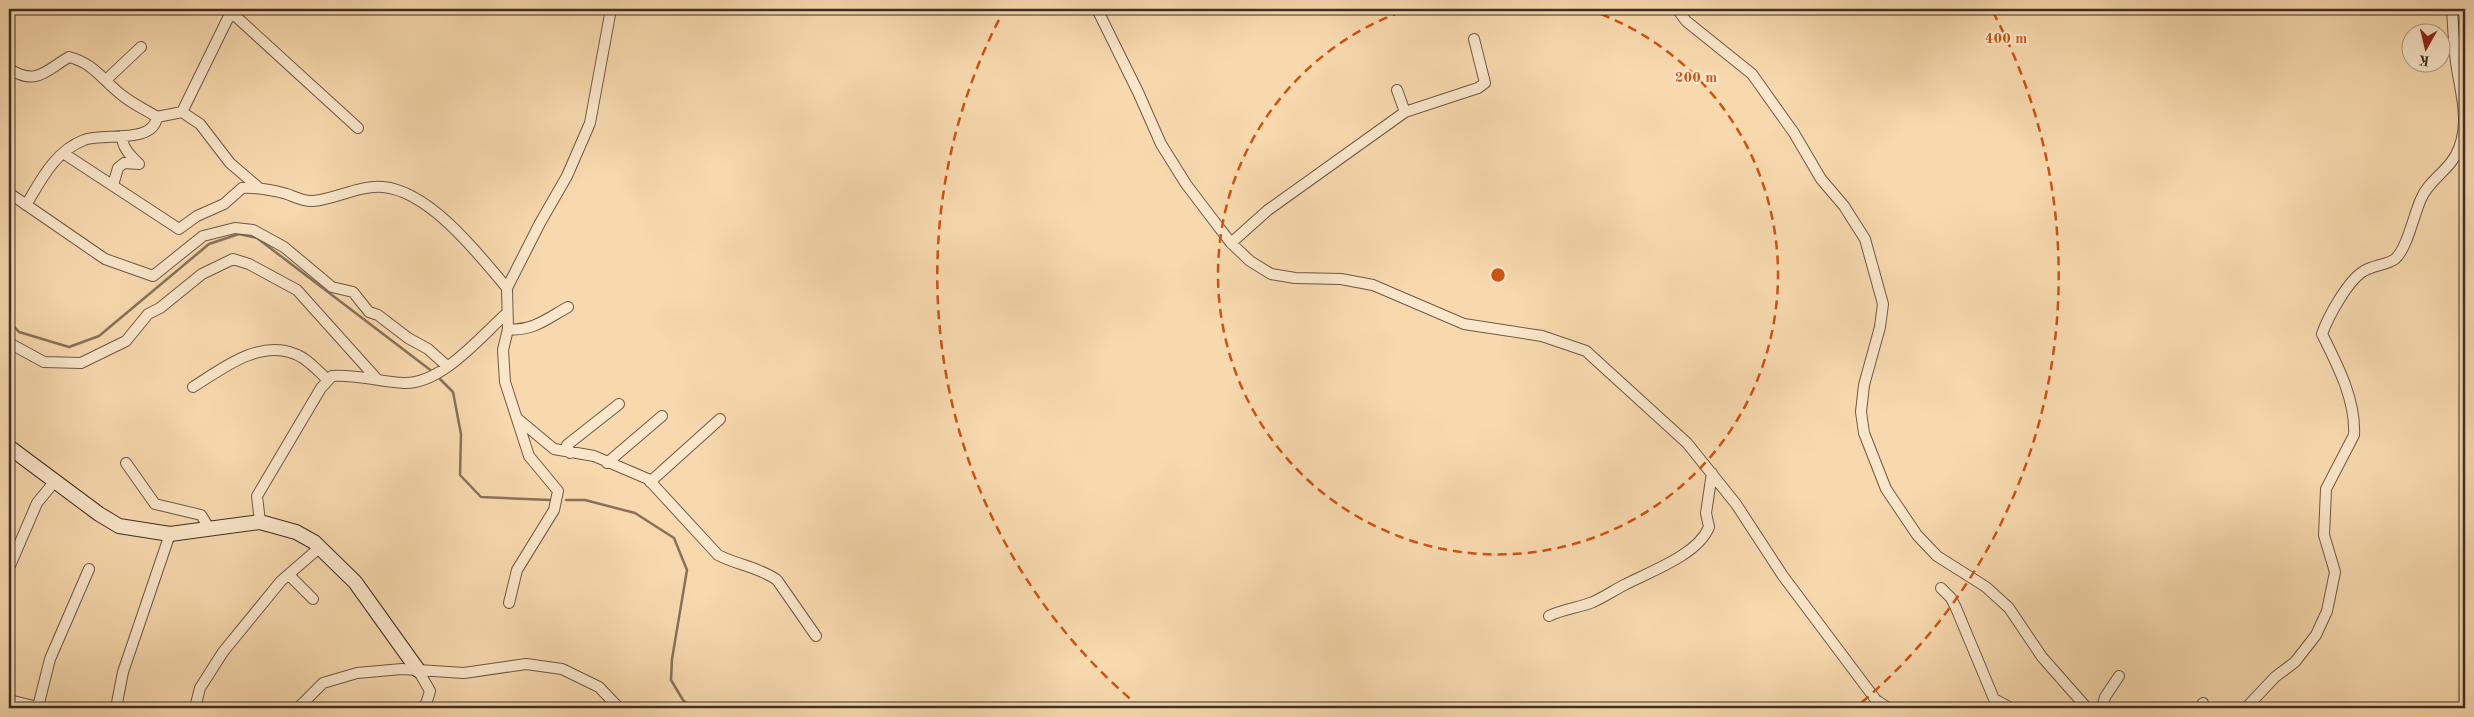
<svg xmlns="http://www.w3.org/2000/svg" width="2474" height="717" font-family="'Old Standard TT',serif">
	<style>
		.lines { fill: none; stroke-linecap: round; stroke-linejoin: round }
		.stream { stroke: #87725b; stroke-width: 2.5 }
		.street-casing { stroke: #6c5a47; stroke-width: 12 }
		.secondary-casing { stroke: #3d2f25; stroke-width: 16 }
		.street { stroke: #fae6ca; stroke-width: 10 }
		.secondary { stroke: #fae6ca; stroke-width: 14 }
		.ring { fill: none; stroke: #ce5310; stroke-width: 2.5; stroke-dasharray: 9 6 }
		.centre { fill: #ce5310; stroke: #fae6ca; stroke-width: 2.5 }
		.ring-label { font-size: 15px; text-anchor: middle; font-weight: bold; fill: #ce5310; stroke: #fae6ca; stroke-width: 4.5; stroke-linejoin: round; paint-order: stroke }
	</style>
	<rect width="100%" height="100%" fill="#f8d9ae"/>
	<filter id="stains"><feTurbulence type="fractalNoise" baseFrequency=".004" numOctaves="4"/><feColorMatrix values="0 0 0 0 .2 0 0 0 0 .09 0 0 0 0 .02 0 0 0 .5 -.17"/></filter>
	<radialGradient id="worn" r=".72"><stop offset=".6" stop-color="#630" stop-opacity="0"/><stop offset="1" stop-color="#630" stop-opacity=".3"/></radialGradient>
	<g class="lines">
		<path class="stream" d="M 9,321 L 19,332 L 69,347 L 99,336 L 209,244 L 239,234 L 257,238 L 433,372
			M 437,376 L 453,392 L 461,434 L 460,475 L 481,497 L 550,500
			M 566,500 L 585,500 L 635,513 L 674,538 L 687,570 L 672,659 L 671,680 L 683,700 L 692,708"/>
		<g class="street-casing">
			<path id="street" d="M 1097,9 L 1138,92 L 1161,144 L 1186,184 L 1211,217 L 1231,243 L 1250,261 L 1271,274 L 1295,278 L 1341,279 L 1373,285 L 1464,324 L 1542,336 L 1586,351 L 1687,443 L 1736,504 L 1783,576 L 1876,700 L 1888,708
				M 1677,9 L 1686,21 L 1752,74 L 1794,133 L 1821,179 L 1844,206 L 1865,239 L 1883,304 L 1880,327 L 1864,385 L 1861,412 L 1864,433 L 1886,489 L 1917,535 L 1937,556 L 1986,587 L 2009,608 L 2042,657 L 2087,708
				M 9,69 C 37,86 45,71 69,57 C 94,63 104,82 123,96 C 133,104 146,110 157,117 C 153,145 103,132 84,140 C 55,151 41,180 26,205
				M 107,79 L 141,47
				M 1397,90 L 1405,112
				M 182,112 L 231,12 L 358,128
				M 157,117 L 182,112 L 200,124 L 230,163 L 258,187
				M 63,153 L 179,229 L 197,216 L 224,204 L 242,188 C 258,187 272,190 287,194 C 295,197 305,202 313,201 C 337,199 358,185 383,187 C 430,191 479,255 507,288 L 508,329 L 503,350 L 505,382 L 529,456 L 558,491 L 554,510 L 517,570 L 509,603
				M 113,185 L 118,168 L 124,163 L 139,164 C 131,156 122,148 122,136
				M 9,193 L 105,259 L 153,276 L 203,236 L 235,228 L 253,230 L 284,247 L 332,287 L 353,292 L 369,312 L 378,315 L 408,338 L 428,349 L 447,366
				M 1231,243 L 1268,210 L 1405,112 L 1478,88 L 1485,83 L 1474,39
				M 507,288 L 540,223 L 567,176 L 590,123 L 611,9
				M 508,329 C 532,332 548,318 568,307
				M 9,343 L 44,362 L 81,363 L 126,341 L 148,314 L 160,308 L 202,274 L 233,259 L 249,264 L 297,290 L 376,378
				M 193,387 C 222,369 259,339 295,354 C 307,358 319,372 328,380
				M 518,419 L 554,449 L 594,456 L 648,479 L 718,555 C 737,565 759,567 777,580 L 816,636
				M 570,453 L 567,445 L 619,404
				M 126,463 L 155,504 L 201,515 L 209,528
				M 607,463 L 662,416
				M 650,482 L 720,419
				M 260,522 L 257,496 L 321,388 L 332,376 C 357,374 380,382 404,383 C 442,384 480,337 507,313
				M 9,568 L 37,503 L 55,481
				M 289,575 L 313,599
				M 1941,588 L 1951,598 L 1956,608 L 1994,699 L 2011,708
				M 1549,616 C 1563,609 1578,608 1593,602 C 1604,597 1613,591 1624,585 C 1649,572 1698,555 1709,527 L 1706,513 L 1712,473
				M 418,670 L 430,691 L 426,704 L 421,708
				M 9,700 L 42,708
				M 38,707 L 50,659 L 89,569
				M 116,708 L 123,672 L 170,534
				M 195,708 L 200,688 L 223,652 L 281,581 L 319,548
				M 298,708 L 323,683 L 357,673 L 402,669 L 464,673 L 526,664 L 562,669 L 599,687 L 619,708
				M 2102,708 L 2105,697 L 2119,676
				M 2200,708 L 2203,703
				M 2246,708 L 2275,677 L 2295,662 L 2316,635 L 2327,611 L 2335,572 L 2324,535 L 2326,489 L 2354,435 C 2356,400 2337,364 2322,334 C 2328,317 2348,280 2364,271 C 2373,265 2387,265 2395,259 C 2407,249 2414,214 2421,199 C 2429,179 2452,169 2459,148 C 2470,120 2460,91 2456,62 C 2454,44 2453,26 2452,9"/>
		</g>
		<g class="secondary-casing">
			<path id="secondary" d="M 9,447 L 99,514 L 119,526 L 170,534 L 260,522 L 296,532 L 314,542 L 355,582 L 418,670"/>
		</g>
		<use href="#street" class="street"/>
		<use href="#secondary" class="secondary"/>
	</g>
	<g class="ring">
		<path d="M1587 9A280 280 0 1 1 1409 9"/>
		<path d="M1141 708A561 561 0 0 1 1003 12M1993 12A561 561 0 0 1 1855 708"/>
	</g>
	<circle cx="1498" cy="275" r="8" class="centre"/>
	<g class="ring-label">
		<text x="2006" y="43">400 m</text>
		<text x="1696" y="82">200 m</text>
	</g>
	<rect width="2474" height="717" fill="none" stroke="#f8d9ae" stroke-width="30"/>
	<rect x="10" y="10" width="2454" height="697" fill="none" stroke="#3d2f25" stroke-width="2.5"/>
	<rect x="15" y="15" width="2444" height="687" fill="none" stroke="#3d2f25"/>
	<g transform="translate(2426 48) rotate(188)"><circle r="24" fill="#fae6ca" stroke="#ae9d88"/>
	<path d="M0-4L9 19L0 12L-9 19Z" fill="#8f2418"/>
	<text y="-8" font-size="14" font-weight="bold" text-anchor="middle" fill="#3d2f25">K</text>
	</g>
	<rect width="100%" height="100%" filter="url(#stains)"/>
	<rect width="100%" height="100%" fill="url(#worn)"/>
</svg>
